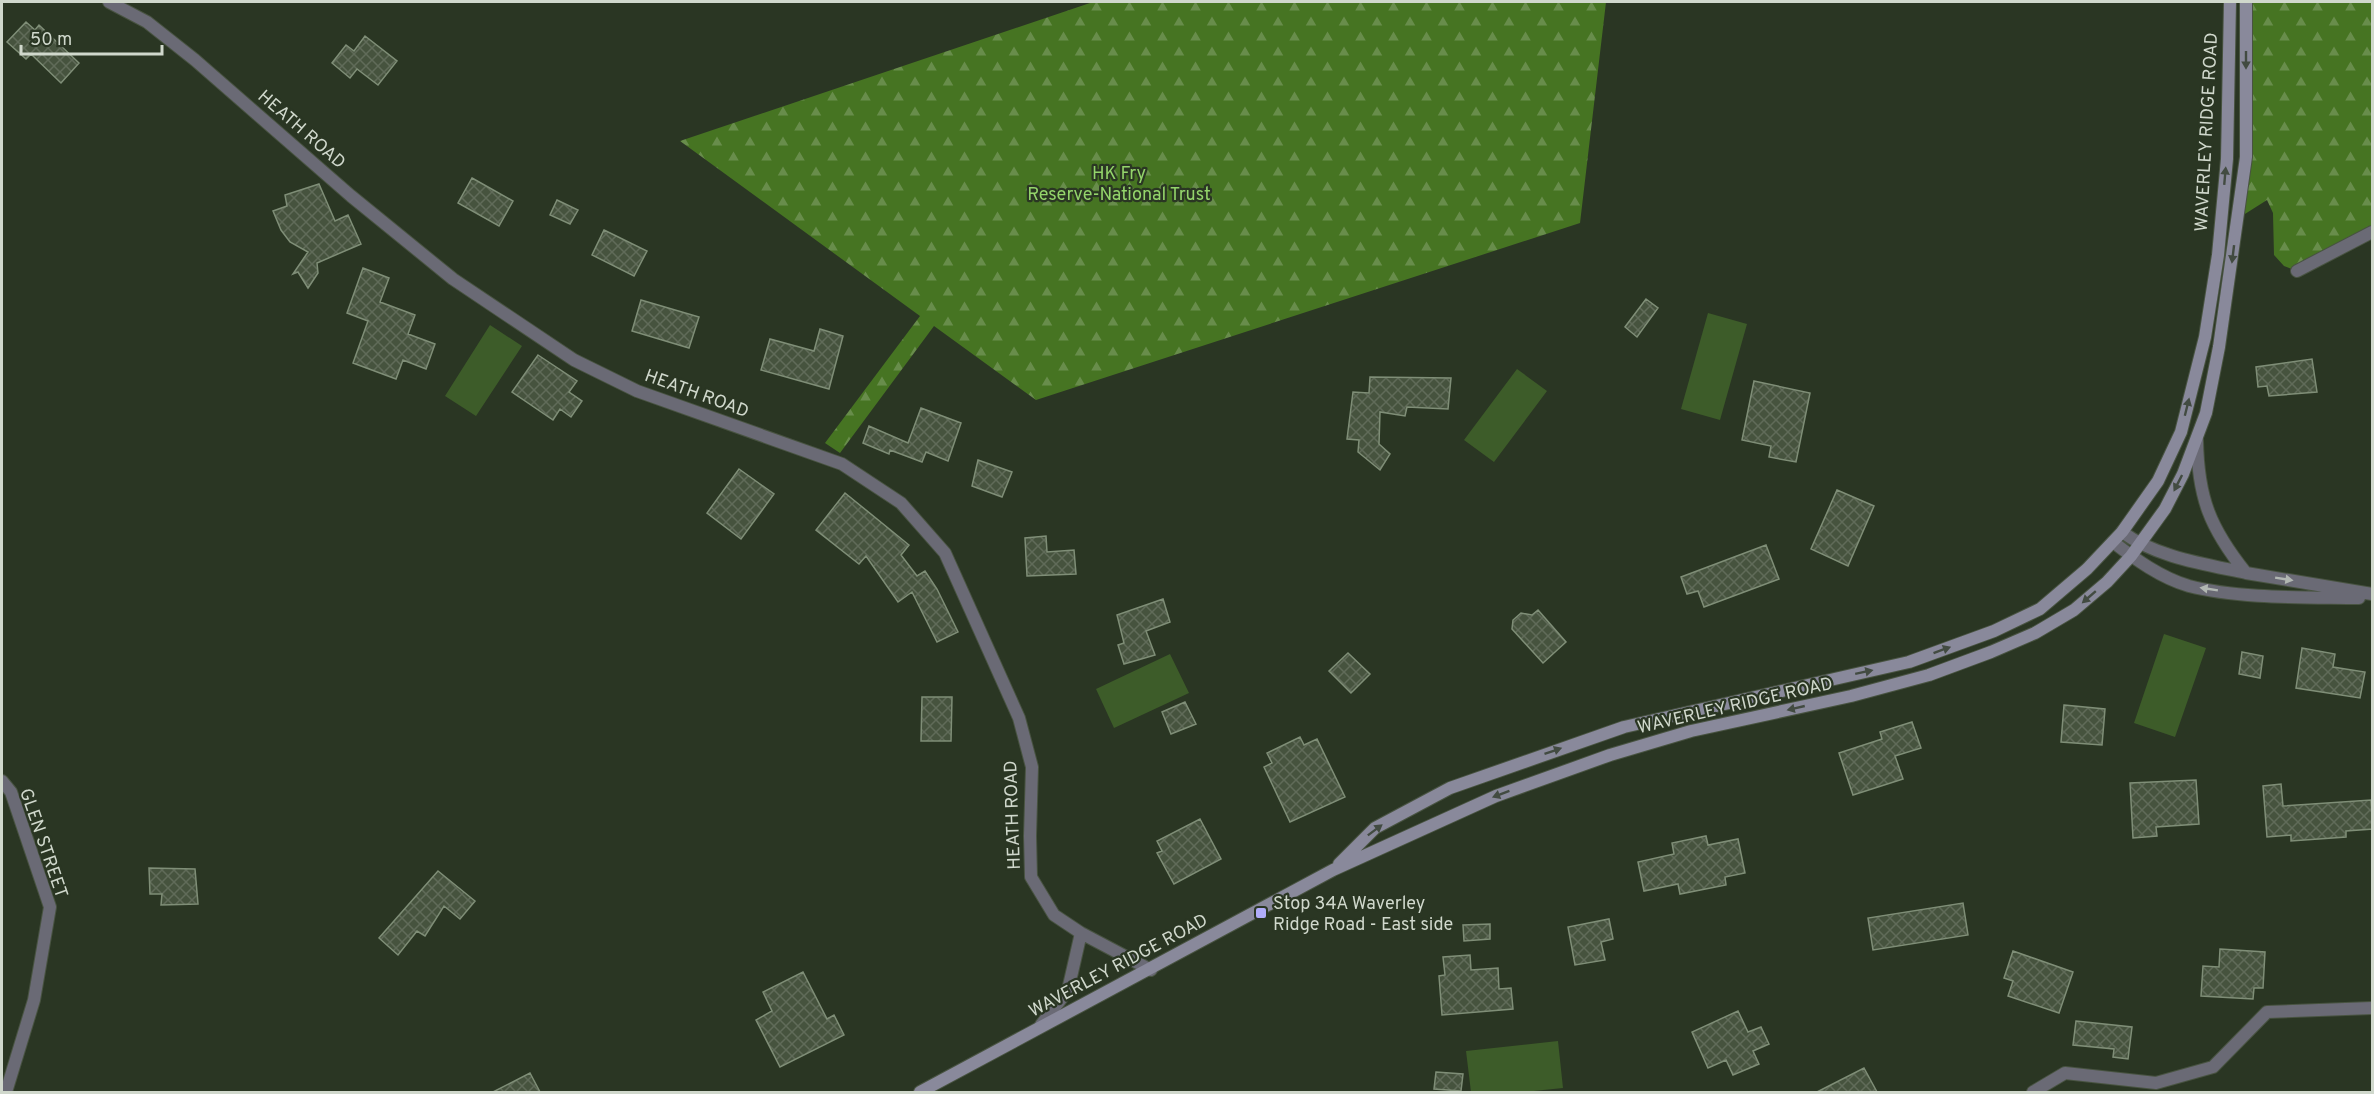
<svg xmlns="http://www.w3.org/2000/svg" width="2374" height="1094" font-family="Overpass,sans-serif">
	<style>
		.forest { fill: url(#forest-firs) }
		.pitch { fill: #3d5c29 }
		.building { fill: url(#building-cross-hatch); stroke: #7f8e77; stroke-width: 1.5 }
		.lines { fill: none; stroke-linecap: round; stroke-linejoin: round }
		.minor-casing { stroke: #485341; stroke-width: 14 }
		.secondary-casing { stroke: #485341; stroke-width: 14 }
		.minor { stroke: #6a6a75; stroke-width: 12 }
		.secondary { stroke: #89899b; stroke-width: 12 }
		.oneway { fill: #424b41 }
		.oneway2 { fill: #b1b7b2 }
		.poi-dot { fill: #b1adfa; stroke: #2a3623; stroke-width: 2 }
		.labels { text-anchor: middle; stroke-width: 4.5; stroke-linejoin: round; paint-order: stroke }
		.street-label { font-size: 18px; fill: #d0d8cc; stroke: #2a3623 }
		.park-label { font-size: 18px; fill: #94d56b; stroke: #2a3623 }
		.poi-label { font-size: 18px; fill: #d0d8cc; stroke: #2a3623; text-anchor: start }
	</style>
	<defs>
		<pattern id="forest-firs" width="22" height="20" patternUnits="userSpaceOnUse" patternTransform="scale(1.5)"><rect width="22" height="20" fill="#467422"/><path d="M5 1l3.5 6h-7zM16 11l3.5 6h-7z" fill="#688d4b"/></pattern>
		<pattern id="building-cross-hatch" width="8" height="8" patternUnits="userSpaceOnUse" patternTransform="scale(1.5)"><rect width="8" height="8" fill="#46533e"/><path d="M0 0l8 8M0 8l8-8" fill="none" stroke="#606b59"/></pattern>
	</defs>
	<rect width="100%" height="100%" fill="#2a3623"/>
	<path class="forest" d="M 1093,2 L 1606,2 L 1580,223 L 1036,400 L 934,326 L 840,453 L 825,443 L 920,316 L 680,141 Z
		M 2246,2 L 2372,2 L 2372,232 L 2297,271 L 2284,266 L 2274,255 L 2273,213 L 2267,200 L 2237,219 L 2246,157 Z"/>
	<path class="pitch" d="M 1708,313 L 1747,324 L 1720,420 L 1681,409 Z
		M 490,325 L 522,346 L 476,416 L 445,396 Z
		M 1517,369 L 1547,391 L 1494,462 L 1464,440 Z
		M 2164,634 L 2206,648 L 2175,737 L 2134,723 Z
		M 1170,654 L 1189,693 L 1114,728 L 1096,689 Z
		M 1558,1041 L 1563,1088 L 1524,1092 L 1471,1092 L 1466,1051 Z"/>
	<path class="building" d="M 26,22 L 35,30 L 39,25 L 79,63 L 61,83 L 31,54 L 26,59 L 7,42 Z
		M 365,36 L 397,61 L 378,85 L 357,69 L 350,78 L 332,63 L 346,45 L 354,51 Z
		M 472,178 L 513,201 L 499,226 L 458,203 Z
		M 319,184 L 335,221 L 348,215 L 361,244 L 317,263 L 318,273 L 308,288 L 298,272 L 293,274 L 308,252 L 290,242 L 281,230 L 273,211 L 287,206 L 285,195 Z
		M 557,200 L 578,210 L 570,224 L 550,215 Z
		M 604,230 L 647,251 L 634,276 L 592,255 Z
		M 363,268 L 389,278 L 380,302 L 415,315 L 408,334 L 435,344 L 426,369 L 403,360 L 396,379 L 353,363 L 368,321 L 347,313 Z
		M 1646,299 L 1658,308 L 1637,337 L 1625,327 Z
		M 641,300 L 699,317 L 689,348 L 632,331 Z
		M 820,329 L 843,336 L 829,389 L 761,370 L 770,339 L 814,351 Z
		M 538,355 L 577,381 L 569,392 L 582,401 L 571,417 L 560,409 L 553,420 L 512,392 Z
		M 2312,359 L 2317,392 L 2269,396 L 2267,386 L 2258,387 L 2256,367 Z
		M 1370,377 L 1451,378 L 1448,409 L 1407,407 L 1405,416 L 1380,412 L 1379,444 L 1390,454 L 1380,470 L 1358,452 L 1359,440 L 1347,439 L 1353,392 L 1369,393 Z
		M 1754,381 L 1810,393 L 1796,462 L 1769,457 L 1771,446 L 1742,440 Z
		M 921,408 L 961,423 L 948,461 L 926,452 L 922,462 L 890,450 L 889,454 L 863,443 L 869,426 L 908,443 Z
		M 978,460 L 1012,472 L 1002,497 L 972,486 Z
		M 739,469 L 774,494 L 741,539 L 707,513 Z
		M 1837,490 L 1874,506 L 1848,566 L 1811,549 Z
		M 845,493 L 909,545 L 901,555 L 917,576 L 925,571 L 937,589 L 958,632 L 937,642 L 912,592 L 898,602 L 866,556 L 859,564 L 816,530 Z
		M 1046,536 L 1047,552 L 1074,550 L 1076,574 L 1027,576 L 1025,538 Z
		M 1766,545 L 1779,579 L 1704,607 L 1698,591 L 1687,594 L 1681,577 Z
		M 1163,599 L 1170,622 L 1146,631 L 1155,655 L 1124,664 L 1118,645 L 1124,643 L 1117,615 Z
		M 1538,610 L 1566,642 L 1543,663 L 1512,629 L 1513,620 L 1521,613 L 1532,615 Z
		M 2302,648 L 2335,654 L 2333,667 L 2365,672 L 2360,698 L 2296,688 Z
		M 2242,652 L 2263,656 L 2260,678 L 2239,674 Z
		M 1348,653 L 1370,674 L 1351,693 L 1329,671 Z
		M 922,697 L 952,697 L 951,741 L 921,741 Z
		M 1185,702 L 1196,724 L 1171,734 L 1162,712 Z
		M 2064,705 L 2105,709 L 2102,745 L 2061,742 Z
		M 1912,722 L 1921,748 L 1895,756 L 1903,779 L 1853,795 L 1839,753 L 1882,739 L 1880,732 Z
		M 1300,737 L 1304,745 L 1317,739 L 1345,797 L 1290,822 L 1264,767 L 1272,763 L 1267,753 Z
		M 2196,780 L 2199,824 L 2156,827 L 2157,836 L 2133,838 L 2130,783 Z
		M 2281,784 L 2283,806 L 2371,800 L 2373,829 L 2346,831 L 2346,837 L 2291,841 L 2291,835 L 2267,837 L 2263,786 Z
		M 1200,819 L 1221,859 L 1174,884 L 1157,853 L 1162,851 L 1157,841 Z
		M 1706,836 L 1708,845 L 1738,839 L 1745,873 L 1725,877 L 1726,885 L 1680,894 L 1678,884 L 1644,891 L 1638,862 L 1674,854 L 1672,843 Z
		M 149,868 L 195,869 L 198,904 L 161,905 L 162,894 L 150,894 Z
		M 438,871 L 475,901 L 460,919 L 444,906 L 425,936 L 417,931 L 398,955 L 379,938 Z
		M 1963,903 L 1968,935 L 1873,950 L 1868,918 Z
		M 1609,919 L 1613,939 L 1601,942 L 1605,960 L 1575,965 L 1568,927 Z
		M 1490,924 L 1490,939 L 1464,941 L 1463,925 Z
		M 2220,949 L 2265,952 L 2263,988 L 2254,988 L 2253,999 L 2201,996 L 2203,966 L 2219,967 Z
		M 2013,951 L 2073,972 L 2059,1013 L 2008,996 L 2013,981 L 2004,978 Z
		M 1470,955 L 1471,970 L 1498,968 L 1499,989 L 1511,988 L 1513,1009 L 1442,1015 L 1439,976 L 1445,975 L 1443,957 Z
		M 803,972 L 827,1019 L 834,1015 L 844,1035 L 780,1067 L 756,1020 L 772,1011 L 763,992 Z
		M 1738,1011 L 1748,1032 L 1761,1027 L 1769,1044 L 1753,1051 L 1759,1064 L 1733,1075 L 1726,1060 L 1708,1068 L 1692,1032 Z
		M 2076,1021 L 2132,1027 L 2128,1059 L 2113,1057 L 2114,1049 L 2073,1045 Z
		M 1864,1068 L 1877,1092 L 1817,1092 Z
		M 1436,1072 L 1463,1074 L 1461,1091 L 1434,1089 Z
		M 530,1073 L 540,1092 L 493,1092 Z"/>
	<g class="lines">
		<g class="minor-casing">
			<path id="minor" d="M 109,2 L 147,22 L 195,60 L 351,196 L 453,279 L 574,360 L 637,391 L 842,464 L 901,503 L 945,553 L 1019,718 L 1032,767 L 1030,836 L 1031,877 L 1054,915 L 1081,933 L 1151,970
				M 2297,271 L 2372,232
				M 2197,440 C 2198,498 2210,528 2246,573 L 2372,594
				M 2122,532 C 2156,557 2204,564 2246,573
				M 2113,542 C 2135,559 2161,578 2189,586 C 2239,599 2307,597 2359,598
				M 2,781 L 11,792 L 50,907 L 34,1000 L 6,1092
				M 1041,1025 L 1068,990 L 1081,933
				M 2033,1092 L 2065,1073 L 2156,1083 L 2213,1067 L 2267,1012 L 2372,1008"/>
		</g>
		<g class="secondary-casing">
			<path id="secondary" d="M 1339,864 L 1375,828 L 1450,788 L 1624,727 L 1909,662 L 1994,631 L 2040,609 L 2087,569 L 2122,532 L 2158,481 L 2181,432 L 2205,337 L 2218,255 L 2227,159 L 2230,2
				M 920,1092 L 1333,870 L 1496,796 L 1610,755 L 1691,731 L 1851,696 L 1929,675 L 1991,652 L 2035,633 L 2074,610 L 2107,582 L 2131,556 L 2165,509 L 2183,474 L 2206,413 L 2219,347 L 2246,157 L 2246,2"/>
		</g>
		<use href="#minor" class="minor"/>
		<use href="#secondary" class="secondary"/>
	</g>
	<defs><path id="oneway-solid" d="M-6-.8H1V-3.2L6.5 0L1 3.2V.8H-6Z" transform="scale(1.5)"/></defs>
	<g class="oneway">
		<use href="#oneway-solid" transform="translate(2246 60) rotate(90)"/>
		<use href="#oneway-solid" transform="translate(2225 176) rotate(-85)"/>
		<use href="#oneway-solid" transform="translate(2233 254) rotate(97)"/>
		<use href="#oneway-solid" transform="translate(2187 407) rotate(-76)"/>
		<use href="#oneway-solid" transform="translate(2178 483) rotate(117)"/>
		<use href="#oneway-solid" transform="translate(2089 597) rotate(139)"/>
		<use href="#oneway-solid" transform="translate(1942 650) rotate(-20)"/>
		<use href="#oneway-solid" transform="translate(1864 672) rotate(-12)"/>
		<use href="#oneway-solid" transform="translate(1796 708) rotate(167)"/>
		<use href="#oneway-solid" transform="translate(1553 751) rotate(-19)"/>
		<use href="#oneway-solid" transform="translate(1501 794) rotate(159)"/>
		<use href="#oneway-solid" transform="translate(1375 830) rotate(-37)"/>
	</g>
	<g class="oneway2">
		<use href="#oneway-solid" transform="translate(2284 579) rotate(9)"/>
		<use href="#oneway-solid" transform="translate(2209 589) rotate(-171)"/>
	</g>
	<rect class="poi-dot" x="1255" y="907" width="12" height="12" rx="3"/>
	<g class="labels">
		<g class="street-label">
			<text transform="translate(302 129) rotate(41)" y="6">HEATH ROAD</text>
			<text transform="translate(2206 132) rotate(-87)" y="6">WAVERLEY RIDGE ROAD</text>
			<text transform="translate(697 393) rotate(20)" y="6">HEATH ROAD</text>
			<text transform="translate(1735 705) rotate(-13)" y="6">WAVERLEY RIDGE ROAD</text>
			<text transform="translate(1012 815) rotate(-92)" y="6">HEATH ROAD</text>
			<text transform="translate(44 843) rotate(71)" y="6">GLEN STREET</text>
			<text transform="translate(1118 965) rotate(-28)" y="6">WAVERLEY RIDGE ROAD</text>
		</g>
		<g class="park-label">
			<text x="1119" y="179">HK Fry<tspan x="1119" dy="21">Reserve-National Trust</tspan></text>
		</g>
		<g class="poi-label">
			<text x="1273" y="909">Stop 34A Waverley<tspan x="1273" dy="21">Ridge Road - East side</tspan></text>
		</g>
	</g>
	<rect width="2374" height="1094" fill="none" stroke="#d0d8cc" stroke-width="6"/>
	<path d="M21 45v9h141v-9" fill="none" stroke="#d0d8cc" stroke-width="3"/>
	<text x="30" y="45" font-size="18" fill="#d0d8cc" stroke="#2a3623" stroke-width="4.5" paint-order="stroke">50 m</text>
</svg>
